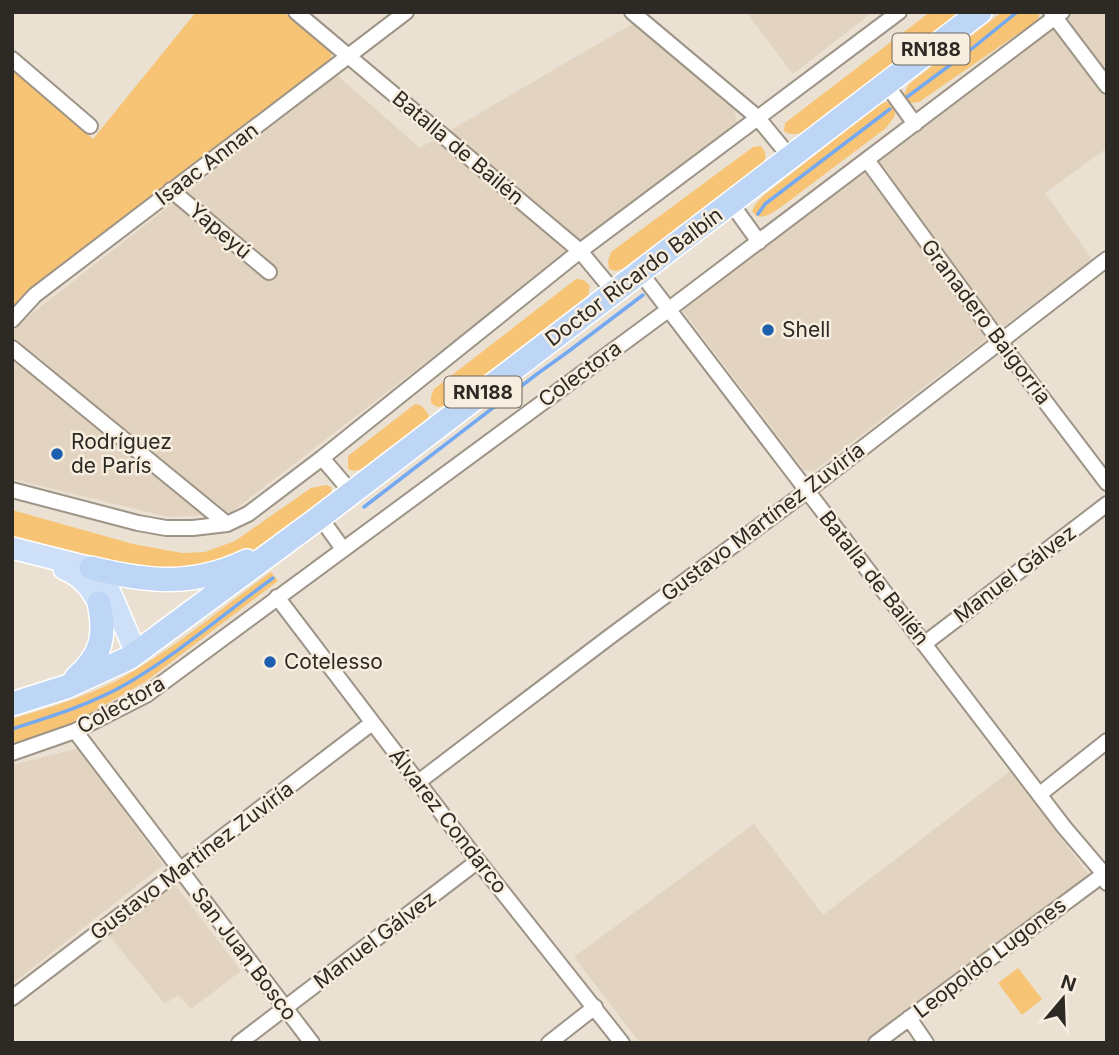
<svg xmlns="http://www.w3.org/2000/svg" width="1119" height="1055" font-family="Inter,sans-serif">
	<style>
		.built { fill: #e2d4c0 }
		.green { fill: #f6c474 }
		.lines { fill: none; stroke-linecap: round; stroke-linejoin: round }
		.stream { stroke: #74a9f1; stroke-width: 3.5 }
		.minor-casing { stroke: #9d9487; stroke-width: 18 }
		.primary-casing { stroke: #fff; stroke-width: 24 }
		.trunk-casing { stroke: #fff; stroke-width: 26 }
		.minor { stroke: #fff; stroke-width: 14 }
		.primary { stroke: #cee0f8; stroke-width: 21 }
		.trunk { stroke: #bed6f6; stroke-width: 23 }
		.poi-dot { fill: #1d5faf; stroke: #f8eedf; stroke-width: 2.5 }
		.labels { text-anchor: middle; stroke-width: 5; stroke-linejoin: round; paint-order: stroke }
		.shield { fill: #f8eedf; stroke: #6a645c; stroke-width: 2 }
		.shield-label { font-size: 19px; font-weight: bold; fill: #2d2924 }
		.street-label { font-size: 21px; fill: #2d2924; stroke: #f8eedf }
		.poi-label { font-size: 21px; fill: #2d2924; stroke: #f8eedf; text-anchor: start }
	</style>
	<rect width="100%" height="100%" fill="#ebe1d2"/>
	<path class="built" d="M 746,12 L 873,12 L 793,74 Z
		M 1070,12 L 1107,12 L 1107,148 L 1045,193 L 1092,259 L 814,471 L 804,470 L 682,310 Z
		M 634,23 L 734,108 L 737,122 L 229,514 L 169,517 L 12,479 L 12,333 L 21,322 L 337,75 L 420,148 Z
		M 79,748 L 163,865 L 12,984 L 12,765 Z
		M 1010,771 L 1090,876 L 865,1043 L 640,1043 L 574,957 L 754,824 L 823,915 Z
		M 174,883 L 241,971 L 191,1009 L 178,995 L 165,1004 L 107,933 Z"/>
	<path class="green" d="M 196,12 L 284,12 L 332,53 L 329,63 L 37,283 L 12,312 L 12,65 L 93,139 Z
		M 930,12 L 957,12 L 953,18 L 824,115 C 812,125 799,141 784,131 L 785,123 Z
		M 1002,12 L 1040,12 C 1038,22 1034,25 1025,29 L 919,102 L 911,103 L 904,99 L 905,92 L 909,84 Z
		M 885,102 L 892,103 L 895,107 L 895,116 L 886,128 L 785,204 C 776,210 767,219 756,216 L 752,211 L 755,205 L 763,196 L 877,106 Z
		M 761,146 C 766,152 767,156 763,163 L 626,268 L 616,271 L 609,269 L 608,261 L 611,252 L 753,147 Z
		M 576,279 L 584,280 L 590,286 L 588,296 L 445,406 L 437,407 L 431,403 L 431,397 L 434,389 Z
		M 415,404 C 423,405 425,409 429,416 L 426,422 L 366,468 C 360,470 355,472 348,469 L 348,456 Z
		M 326,485 L 331,487 L 332,492 L 329,496 L 270,542 L 257,551 L 232,561 L 162,575 L 80,556 L 12,537 L 12,510 L 133,544 L 182,553 L 205,552 L 235,541 L 311,488 Z
		M 271,572 L 278,581 L 145,682 L 71,724 L 19,742 L 12,741 L 12,719 C 55,706 99,693 137,669 C 184,641 227,604 271,572 Z
		M 1018,968 L 1042,999 L 1022,1015 L 998,983 Z"/>
	<g class="lines">
		<path class="stream" d="M 907,97 L 969,51 L 1017,12
			M 758,214 L 765,204 L 890,109
			M 364,507 L 537,374 L 569,351 L 643,295
			M 12,729 C 52,716 92,704 128,683 C 179,653 225,613 273,578"/>
		<g class="minor-casing">
			<path id="minor" d="M 296,12 L 580,251 L 614,292
				M 632,12 L 757,117 L 790,157
				M 1051,12 L 1107,86
				M 12,59 L 90,126
				M 886,84 L 915,124
				M 867,160 L 1000,342 L 1107,483
				M 171,190 L 269,272
				M 731,203 L 759,242
				M 640,272 L 1064,827 L 1104,874 L 1107,883
				M 12,320 L 35,295 L 406,12
				M 12,348 L 227,524
				M 322,458 L 352,493
				M 12,490 L 138,523 L 166,528 L 193,528 L 227,524 L 248,514 L 322,458 L 580,251 L 899,12
				M 320,517 L 343,549
				M 277,597 L 478,861 L 622,1043
				M 924,644 L 1107,504
				M 75,731 L 312,1043
				M 12,753 L 75,731 L 146,695 L 668,310 L 1062,12
				M 417,783 L 608,638 L 807,491 L 1107,259
				M 1040,794 L 1107,741
				M 12,998 L 372,723
				M 909,1018 L 926,1043
				M 239,1043 L 478,861
				M 549,1043 L 595,1007
				M 876,1043 L 1104,874"/>
		</g>
		<g class="primary-casing">
			<path id="primary" d="M 12,548 L 91,568 L 101,575 L 105,581 L 136,653
				M 64,569 C 87,578 95,596 106,616"/>
		</g>
		<g class="trunk-casing">
			<path id="trunk" d="M 91,568 C 148,582 192,587 247,561
				M 76,678 C 102,655 106,636 99,603
				M 12,704 L 66,687 L 129,658 L 136,653 L 320,517 L 980,12"/>
		</g>
		<use href="#minor" class="minor"/>
		<use href="#primary" class="primary"/>
		<use href="#trunk" class="trunk"/>
	</g>
	<g class="poi-dot">
		<circle cx="768" cy="330" r="7"/>
		<circle cx="57" cy="454" r="7"/>
		<circle cx="270" cy="662" r="7"/>
	</g>
	<g class="labels">
		<g class="shield">
			<rect x="892.5" y="33.5" width="77" height="31" rx="5"/>
			<rect x="444.5" y="376.5" width="77" height="31" rx="5"/>
		</g>
		<g class="shield-label">
			<text x="931" y="56">RN188</text>
			<text x="483" y="399">RN188</text>
		</g>
		<g class="street-label">
			<text transform="translate(458 148) rotate(40)" y="7">Batalla de Bailén</text>
			<text transform="translate(207 164) rotate(-37)" y="7">Isaac Annan</text>
			<text transform="translate(220 231) rotate(40)" y="7">Yapeyú</text>
			<text transform="translate(634 277) rotate(-37)" y="7">Doctor Ricardo Balbín</text>
			<text transform="translate(986 322) rotate(53)" y="7">Granadero Baigorria</text>
			<text transform="translate(580 374) rotate(-36)" y="7">Colectora</text>
			<text transform="translate(763 522) rotate(-37)" y="7">Gustavo Martínez Zuviría</text>
			<text transform="translate(1015 574) rotate(-37)" y="7">Manuel Gálvez</text>
			<text transform="translate(874 578) rotate(52)" y="7">Batalla de Bailén</text>
			<text transform="translate(121 705) rotate(-29)" y="7">Colectora</text>
			<text transform="translate(448 821) rotate(52)" y="7">Álvarez Condarco</text>
			<text transform="translate(192 861) rotate(-37)" y="7">Gustavo Martínez Zuviría</text>
			<text transform="translate(375 940) rotate(-37)" y="7">Manuel Gálvez</text>
			<text transform="translate(244 954) rotate(53)" y="7">San Juan Bosco</text>
			<text transform="translate(990 958) rotate(-37)" y="7">Leopoldo Lugones</text>
		</g>
		<g class="poi-label">
			<text x="782" y="337">Shell</text>
			<text x="71" y="449">Rodríguez<tspan x="71" dy="24">de París</tspan></text>
			<text x="284" y="669">Cotelesso</text>
		</g>
	</g>
	<rect width="1119" height="1055" fill="none" stroke="#2d2924" stroke-width="28"/>
	<g transform="translate(1063 999) rotate(19)" stroke="#f8eedf" stroke-width="5" paint-order="stroke">
	<path d="M0-5L12 26L0 18L-12 26Z" fill="#2d2924"/>
	<text y="-10" font-size="19" font-weight="bold" text-anchor="middle" fill="#2d2924">N</text>
	</g>
</svg>
